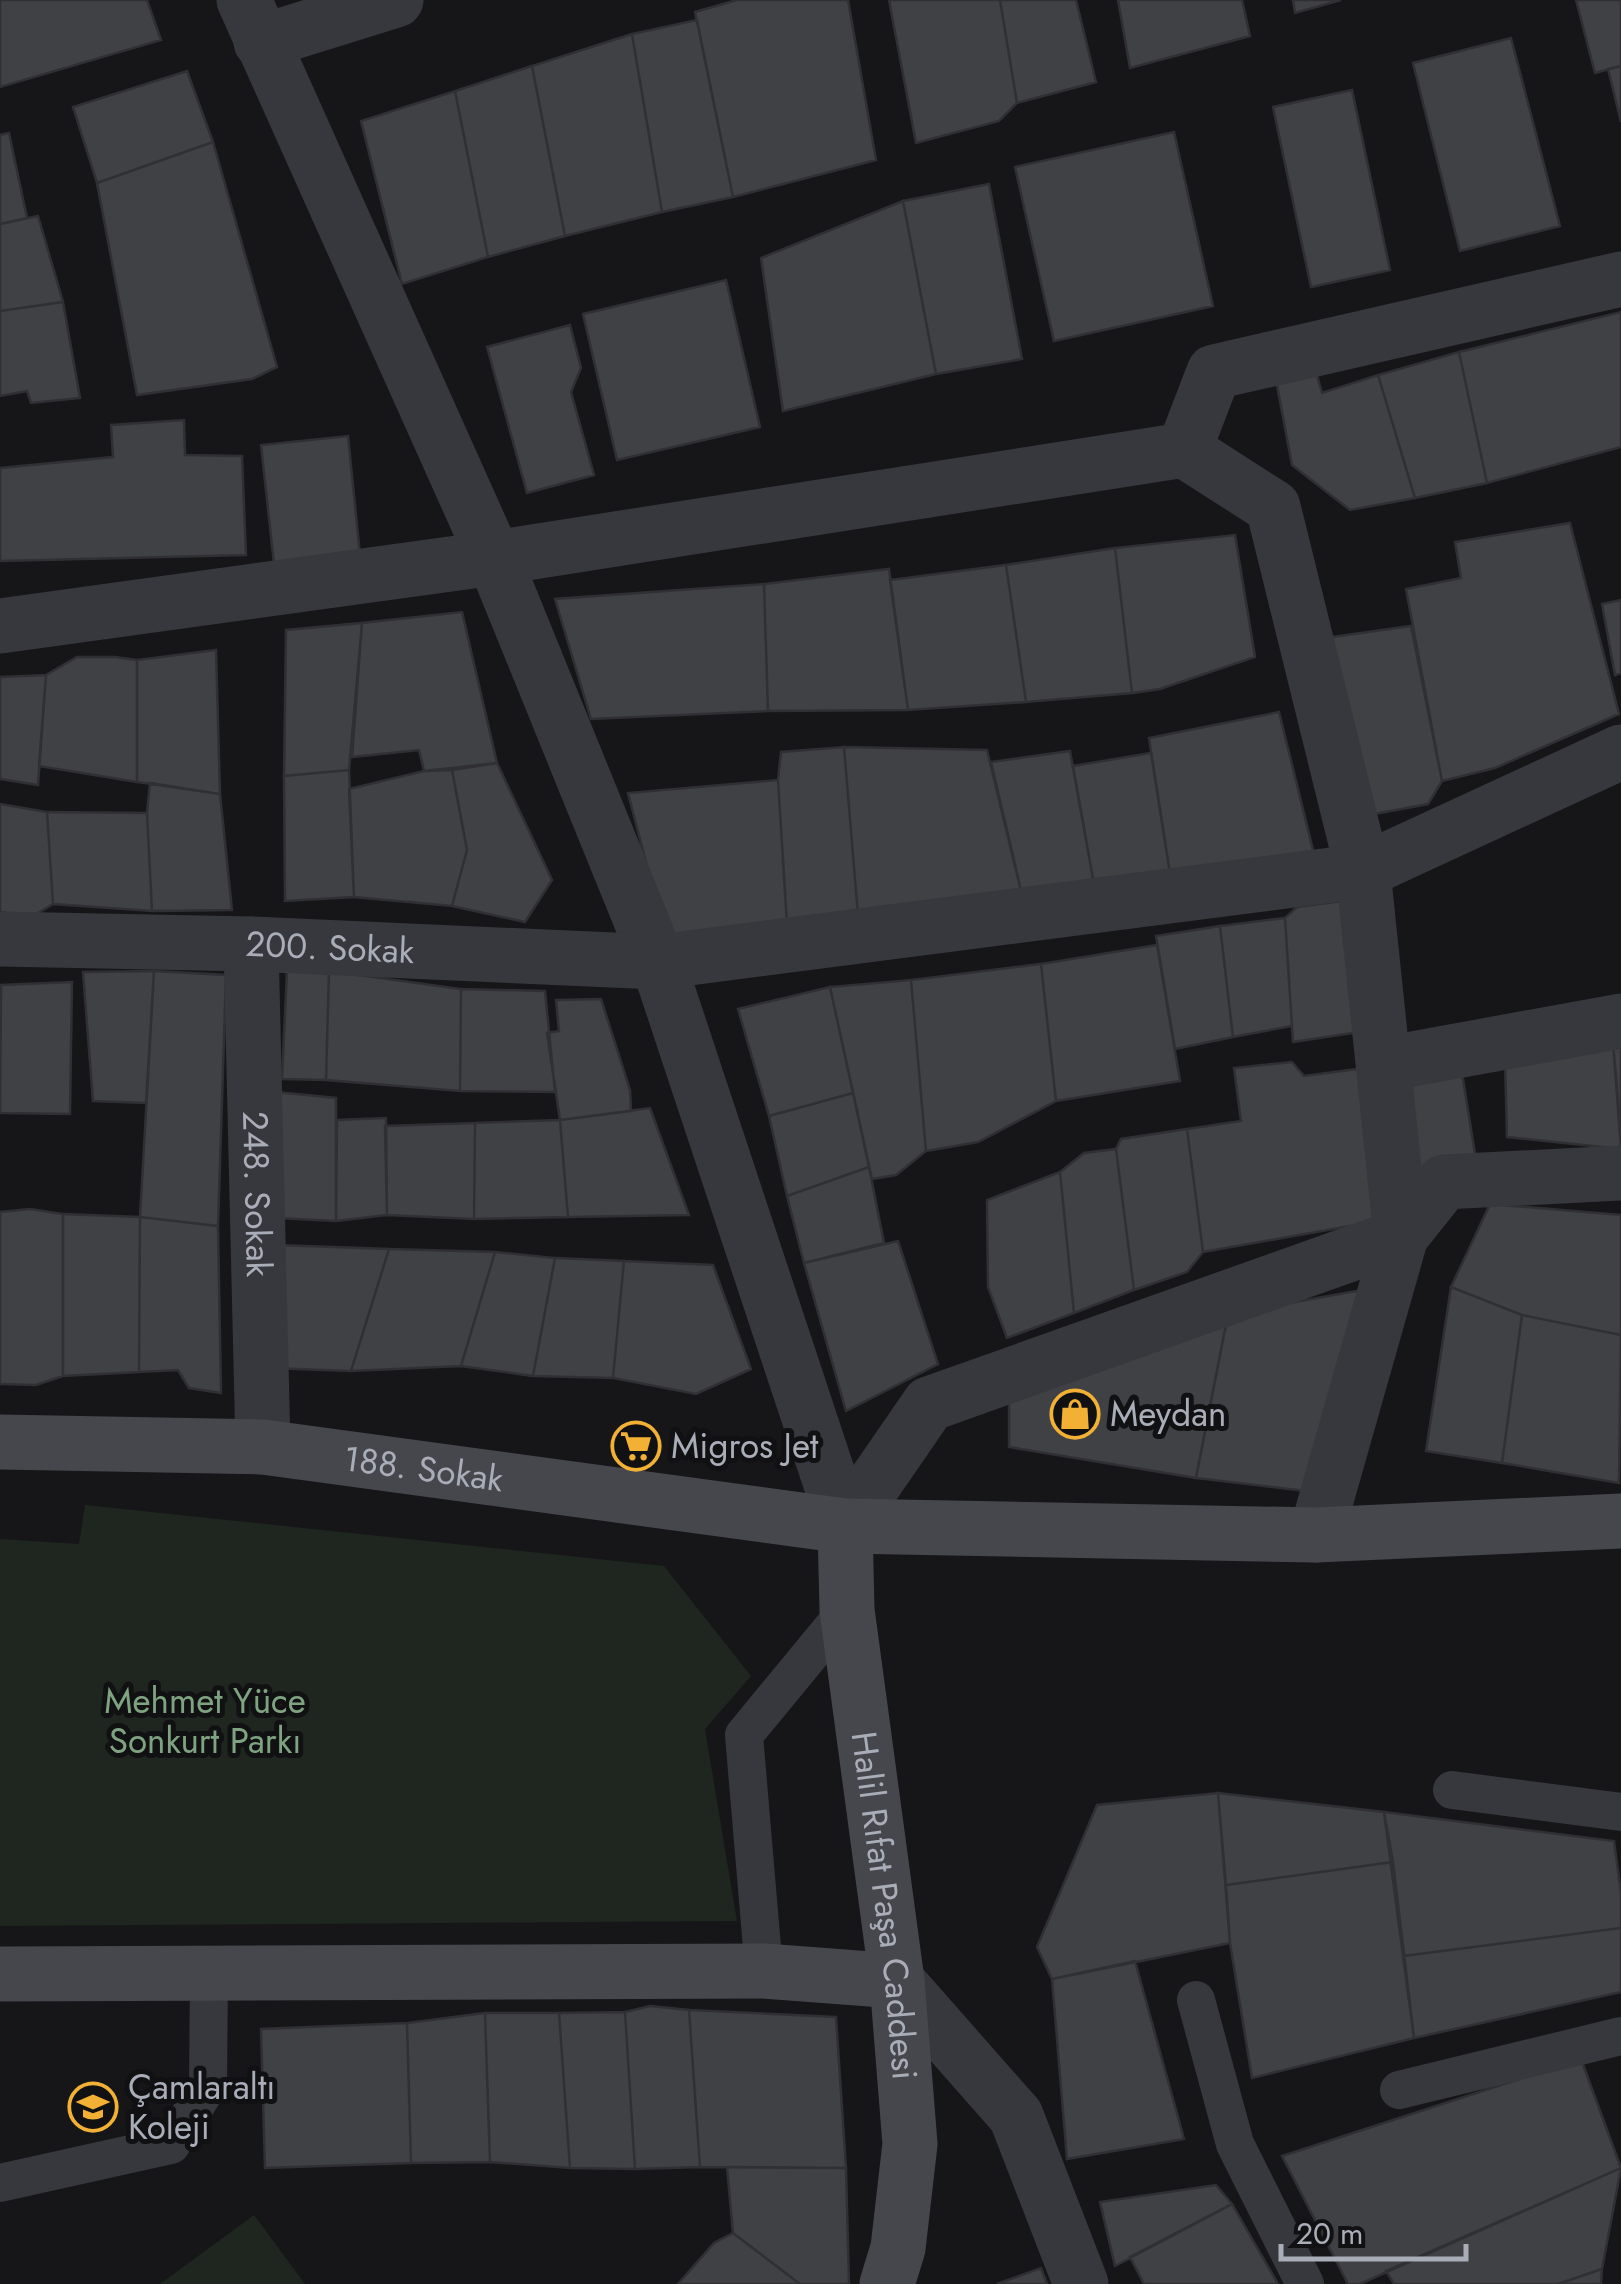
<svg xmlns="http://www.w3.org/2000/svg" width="1621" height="2284" font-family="Jost,sans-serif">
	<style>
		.green { fill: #1e261f }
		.building { fill: #404145; stroke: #303034; stroke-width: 2.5 }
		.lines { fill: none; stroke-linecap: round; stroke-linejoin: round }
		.lane { stroke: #37383d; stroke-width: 38 }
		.street { stroke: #37383d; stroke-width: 55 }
		.secondary { stroke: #45474d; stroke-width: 55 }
		.labels { text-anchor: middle; stroke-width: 10; stroke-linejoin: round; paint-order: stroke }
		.street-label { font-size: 35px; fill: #a8adb8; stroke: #111113 }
		.poi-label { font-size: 35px; fill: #a8adb8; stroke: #111113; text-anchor: start }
		.park-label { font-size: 35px; fill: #7fa381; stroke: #111113 }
	</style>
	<rect width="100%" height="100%" fill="#161618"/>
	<path class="green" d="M 85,1505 L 664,1566 L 751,1676 L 705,1729 L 737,1921 L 0,1926 L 0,1539 L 79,1544 Z
		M 254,2215 L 305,2284 L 160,2284 Z"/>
	<path class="building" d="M 0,0 L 147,0 L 161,40 L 0,87 Z
		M 737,0 L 848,0 L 876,160 L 733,197 L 695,12 Z
		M 889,0 L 1000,0 L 1017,103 L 999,121 L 916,143 Z
		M 1000,0 L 1076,0 L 1096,82 L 1017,103 Z
		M 1118,0 L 1242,0 L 1250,36 L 1130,68 Z
		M 1293,0 L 1341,0 L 1295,13 Z
		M 1576,0 L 1621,0 L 1621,66 L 1595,73 Z
		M 697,20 L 733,197 L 662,212 L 632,34 Z
		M 632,34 L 662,212 L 565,236 L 532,66 Z
		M 1511,38 L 1560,226 L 1460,251 L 1413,63 Z
		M 532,66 L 565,236 L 488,257 L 455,91 Z
		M 1621,66 L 1621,122 L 1608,69 Z
		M 187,71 L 213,142 L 97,183 L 73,107 Z
		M 1352,90 L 1390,270 L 1311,287 L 1273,107 Z
		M 455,91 L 488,257 L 402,284 L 361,121 Z
		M 1174,132 L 1213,306 L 1054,341 L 1015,167 Z
		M 9,133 L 27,218 L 0,224 L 0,135 Z
		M 213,142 L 277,367 L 252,379 L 137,395 L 97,183 Z
		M 989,184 L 1022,359 L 936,374 L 903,201 Z
		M 903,201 L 936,374 L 783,411 L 761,258 Z
		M 38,216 L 63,302 L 0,311 L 0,224 Z
		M 726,280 L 760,427 L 617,460 L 583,314 Z
		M 63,302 L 80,398 L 31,403 L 27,391 L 0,396 L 0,311 Z
		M 1621,312 L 1621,447 L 1487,483 L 1459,352 Z
		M 570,325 L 581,368 L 571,392 L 594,475 L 527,493 L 487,347 Z
		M 1459,352 L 1487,483 L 1415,498 L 1378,375 Z
		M 1315,368 L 1322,393 L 1378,375 L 1415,498 L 1350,510 L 1292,465 L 1276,380 Z
		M 184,420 L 185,455 L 242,456 L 246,555 L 0,561 L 0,468 L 113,457 L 111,425 Z
		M 348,436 L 360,555 L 274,564 L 261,445 Z
		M 1570,523 L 1619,714 L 1495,768 L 1442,781 L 1406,589 L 1461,578 L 1455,542 Z
		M 1235,535 L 1255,657 L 1160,689 L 1132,693 L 1115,548 Z
		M 1115,548 L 1132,693 L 1026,702 L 1006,565 Z
		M 1006,565 L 1026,702 L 908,710 L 890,580 Z
		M 889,569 L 908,710 L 768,711 L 764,584 Z
		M 764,584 L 768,711 L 591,719 L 555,599 Z
		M 1621,600 L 1621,673 L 1615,675 L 1602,604 Z
		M 462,612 L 497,763 L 424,771 L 419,750 L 352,757 L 362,623 Z
		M 362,623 L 349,770 L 284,776 L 286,630 Z
		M 1411,626 L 1442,781 L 1428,804 L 1369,815 L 1332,637 Z
		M 216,650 L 220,794 L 137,782 L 137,660 Z
		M 77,657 L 115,657 L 137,660 L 137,782 L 39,766 L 46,675 Z
		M 46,675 L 38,785 L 0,779 L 0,677 Z
		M 1279,712 L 1315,858 L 1171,880 L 1149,738 Z
		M 844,747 L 858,915 L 787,924 L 778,780 L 781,752 Z
		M 844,747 L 987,750 L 1023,899 L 858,915 Z
		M 1070,751 L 1095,890 L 1023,899 L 991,762 Z
		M 1151,753 L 1171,880 L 1095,890 L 1073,766 Z
		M 497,763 L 552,880 L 525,922 L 452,906 L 467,850 L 452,770 Z
		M 349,770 L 354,897 L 285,901 L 284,776 Z
		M 452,770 L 467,850 L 452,906 L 354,897 L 349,789 L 424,771 Z
		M 778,780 L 787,924 L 666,939 L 628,793 Z
		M 150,783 L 220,794 L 232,910 L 152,911 L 147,813 Z
		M 0,804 L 47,812 L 53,904 L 33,916 L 0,912 Z
		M 47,812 L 147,813 L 152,911 L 53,904 Z
		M 1357,899 L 1366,1031 L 1293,1042 L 1285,918 L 1297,907 Z
		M 1285,918 L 1292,1026 L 1233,1037 L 1220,926 Z
		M 1220,926 L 1233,1037 L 1175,1049 L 1156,936 Z
		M 1157,945 L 1180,1081 L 1056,1101 L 1041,964 Z
		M 1041,964 L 1056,1101 L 978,1142 L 926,1151 L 911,980 Z
		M 287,970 L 329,971 L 326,1080 L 282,1079 Z
		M 154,971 L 226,975 L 218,1226 L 140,1217 Z
		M 154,971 L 146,1103 L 93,1101 L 83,972 Z
		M 329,971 L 461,989 L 460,1091 L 326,1080 Z
		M 911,980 L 926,1151 L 896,1175 L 872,1179 L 830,987 Z
		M 72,982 L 70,1114 L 0,1113 L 1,985 Z
		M 830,987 L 853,1093 L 769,1116 L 738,1009 Z
		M 461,989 L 545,991 L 555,1092 L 460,1091 Z
		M 601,999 L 630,1090 L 631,1111 L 560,1120 L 547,1033 L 559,1031 L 556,1000 Z
		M 1621,1041 L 1621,1135 L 1613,1042 Z
		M 1613,1042 L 1621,1149 L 1507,1137 L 1505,1061 Z
		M 1292,1062 L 1304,1076 L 1365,1068 L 1384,1220 L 1203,1252 L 1187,1129 L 1241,1121 L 1234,1068 Z
		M 1462,1073 L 1476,1160 L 1413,1169 L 1400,1082 Z
		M 276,1092 L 336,1098 L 336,1221 L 278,1218 Z
		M 853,1093 L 869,1167 L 787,1196 L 769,1116 Z
		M 650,1108 L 689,1215 L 568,1217 L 560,1120 Z
		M 386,1118 L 387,1215 L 336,1221 L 337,1120 Z
		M 560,1120 L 568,1217 L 474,1219 L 475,1123 Z
		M 475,1123 L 474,1219 L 387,1215 L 385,1126 Z
		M 1187,1129 L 1203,1252 L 1187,1272 L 1134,1290 L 1116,1149 L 1121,1139 Z
		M 1116,1149 L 1134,1290 L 1074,1313 L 1060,1172 L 1084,1153 Z
		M 869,1167 L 884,1243 L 804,1263 L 787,1196 Z
		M 1060,1172 L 1074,1313 L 1007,1338 L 988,1287 L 987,1200 Z
		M 1490,1204 L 1621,1215 L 1621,1335 L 1522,1315 L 1451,1287 Z
		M 30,1209 L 63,1214 L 63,1376 L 36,1385 L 0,1384 L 0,1212 Z
		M 63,1214 L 140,1217 L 139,1372 L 63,1376 Z
		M 140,1217 L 218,1226 L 221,1393 L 189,1388 L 178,1370 L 139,1372 Z
		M 898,1241 L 938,1364 L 846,1411 L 804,1263 Z
		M 277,1245 L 389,1249 L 351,1371 L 270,1368 Z
		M 389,1249 L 495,1252 L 461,1366 L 351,1371 Z
		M 495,1252 L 555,1258 L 533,1376 L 461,1366 Z
		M 555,1258 L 624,1261 L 613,1378 L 533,1376 Z
		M 624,1261 L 713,1265 L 751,1369 L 696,1394 L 613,1378 Z
		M 1378,1287 L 1322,1493 L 1196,1478 L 1228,1314 Z
		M 1451,1287 L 1522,1315 L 1502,1463 L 1426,1451 Z
		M 1228,1314 L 1196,1478 L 1009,1447 L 1009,1397 Z
		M 1522,1315 L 1621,1335 L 1619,1483 L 1502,1463 Z
		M 1218,1793 L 1384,1812 L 1393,1862 L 1226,1885 Z
		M 1218,1793 L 1230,1943 L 1052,1979 L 1037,1947 L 1097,1805 Z
		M 1384,1812 L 1614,1841 L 1621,1893 L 1621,1928 L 1403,1956 Z
		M 1393,1862 L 1414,2038 L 1252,2078 L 1230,1943 L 1226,1885 Z
		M 1621,1928 L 1621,1992 L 1414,2038 L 1403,1956 Z
		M 1135,1961 L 1184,2139 L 1067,2159 L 1052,1979 Z
		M 650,2006 L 689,2010 L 700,2167 L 635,2169 L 625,2012 Z
		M 689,2010 L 836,2017 L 846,2168 L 700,2167 Z
		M 625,2012 L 635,2169 L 570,2168 L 559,2013 Z
		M 485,2013 L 490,2162 L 411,2163 L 407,2023 Z
		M 485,2013 L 559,2013 L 570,2168 L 490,2162 Z
		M 407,2023 L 411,2163 L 265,2168 L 261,2029 Z
		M 1581,2059 L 1621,2168 L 1360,2284 L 1348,2284 L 1282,2156 Z
		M 727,2167 L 846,2168 L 849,2284 L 800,2284 L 733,2233 Z
		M 1621,2168 L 1602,2269 L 1558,2284 L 1394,2284 L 1386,2271 Z
		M 1216,2185 L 1232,2204 L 1115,2266 L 1100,2202 Z
		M 1232,2204 L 1278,2284 L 1144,2284 L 1130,2257 Z
		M 733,2233 L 800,2284 L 678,2284 L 714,2243 Z
		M 1041,2268 L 1047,2284 L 997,2284 Z
		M 1602,2269 L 1601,2284 L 1558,2284 Z"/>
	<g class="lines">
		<path class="lane" d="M 1452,1790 L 1621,1812
			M 764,1971 L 744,1735 L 847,1610
			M 1196,2000 L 1235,2144 L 1305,2284
			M 1399,2090 L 1621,2036
			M 0,2183 L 171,2145 L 208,2086 L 209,1971"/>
		<g class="street">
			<path d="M 244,0 L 494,558 L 658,962 L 845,1526"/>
			<path d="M 261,42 L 396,0"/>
			<path d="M 1184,450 L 1273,507 L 1363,871 L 1401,1236 L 1316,1535"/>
			<path d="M 0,626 L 494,558 L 1184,450 L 1214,372 L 1621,279"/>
			<path id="s1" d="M 0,939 L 251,944 L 658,962 L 1363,871 L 1621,752"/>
			<path id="s2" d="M 251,944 L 263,1447"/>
			<path d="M 1385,1064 L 1621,1021"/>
			<path d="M 845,1526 L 929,1404 L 1401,1236 L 1444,1182 L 1621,1173"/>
			<path d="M 897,1981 L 1016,2116 L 1081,2284"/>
		</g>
		<g class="secondary">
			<path id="s3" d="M 0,1442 L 263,1447 L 845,1526 L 1316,1535 L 1621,1521"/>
			<path id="s4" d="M 845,1526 L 847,1610 L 897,1981 L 910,2144 L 898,2248 L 887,2284"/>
			<path d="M 0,1974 L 764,1971 L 897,1981"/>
		</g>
	</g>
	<defs>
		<g id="shop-ring" transform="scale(2.5)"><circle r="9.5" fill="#111113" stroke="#f2b134" stroke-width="1.5"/><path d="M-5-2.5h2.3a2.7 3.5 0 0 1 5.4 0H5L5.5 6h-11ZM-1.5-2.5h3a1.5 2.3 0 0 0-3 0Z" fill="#f2b134"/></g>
		<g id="supermarket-ring" transform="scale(2.5)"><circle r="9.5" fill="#111113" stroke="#f2b134" stroke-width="1.5"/><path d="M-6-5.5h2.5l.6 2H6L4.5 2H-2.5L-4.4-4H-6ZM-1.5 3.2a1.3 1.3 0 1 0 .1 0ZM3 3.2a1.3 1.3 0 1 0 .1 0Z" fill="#f2b134"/></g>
		<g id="school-ring" transform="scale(2.5)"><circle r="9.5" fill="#111113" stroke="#f2b134" stroke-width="1.5"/><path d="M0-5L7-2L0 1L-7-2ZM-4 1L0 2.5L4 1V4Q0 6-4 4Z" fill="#f2b134"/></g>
	</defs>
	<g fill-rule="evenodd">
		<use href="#shop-ring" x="1075" y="1414"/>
		<use href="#supermarket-ring" x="636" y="1446"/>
		<use href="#school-ring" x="93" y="2107"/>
	</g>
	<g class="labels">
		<g class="street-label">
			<text dy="12" stroke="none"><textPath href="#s1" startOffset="330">200. Sokak</textPath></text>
			<text dy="12" stroke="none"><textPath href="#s2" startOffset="250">248. Sokak</textPath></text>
			<text dy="12" stroke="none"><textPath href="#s3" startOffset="425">188. Sokak</textPath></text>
			<text dy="12" stroke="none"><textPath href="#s4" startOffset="382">Halil Rıfat Paşa Caddesi</textPath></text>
		</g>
		<g class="poi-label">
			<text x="1110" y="1426">Meydan</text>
			<text x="671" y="1458">Migros Jet</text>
			<text x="128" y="2099">Çamlaraltı<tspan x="128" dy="40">Koleji</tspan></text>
		</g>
		<g class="park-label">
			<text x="205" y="1713">Mehmet Yüce<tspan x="205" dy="40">Sonkurt Parkı</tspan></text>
		</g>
	</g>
	<path d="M1281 2244v15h185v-15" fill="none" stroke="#a8adb8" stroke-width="5"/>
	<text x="1296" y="2244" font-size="30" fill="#a8adb8" stroke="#111113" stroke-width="8" paint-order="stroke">20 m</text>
</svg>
